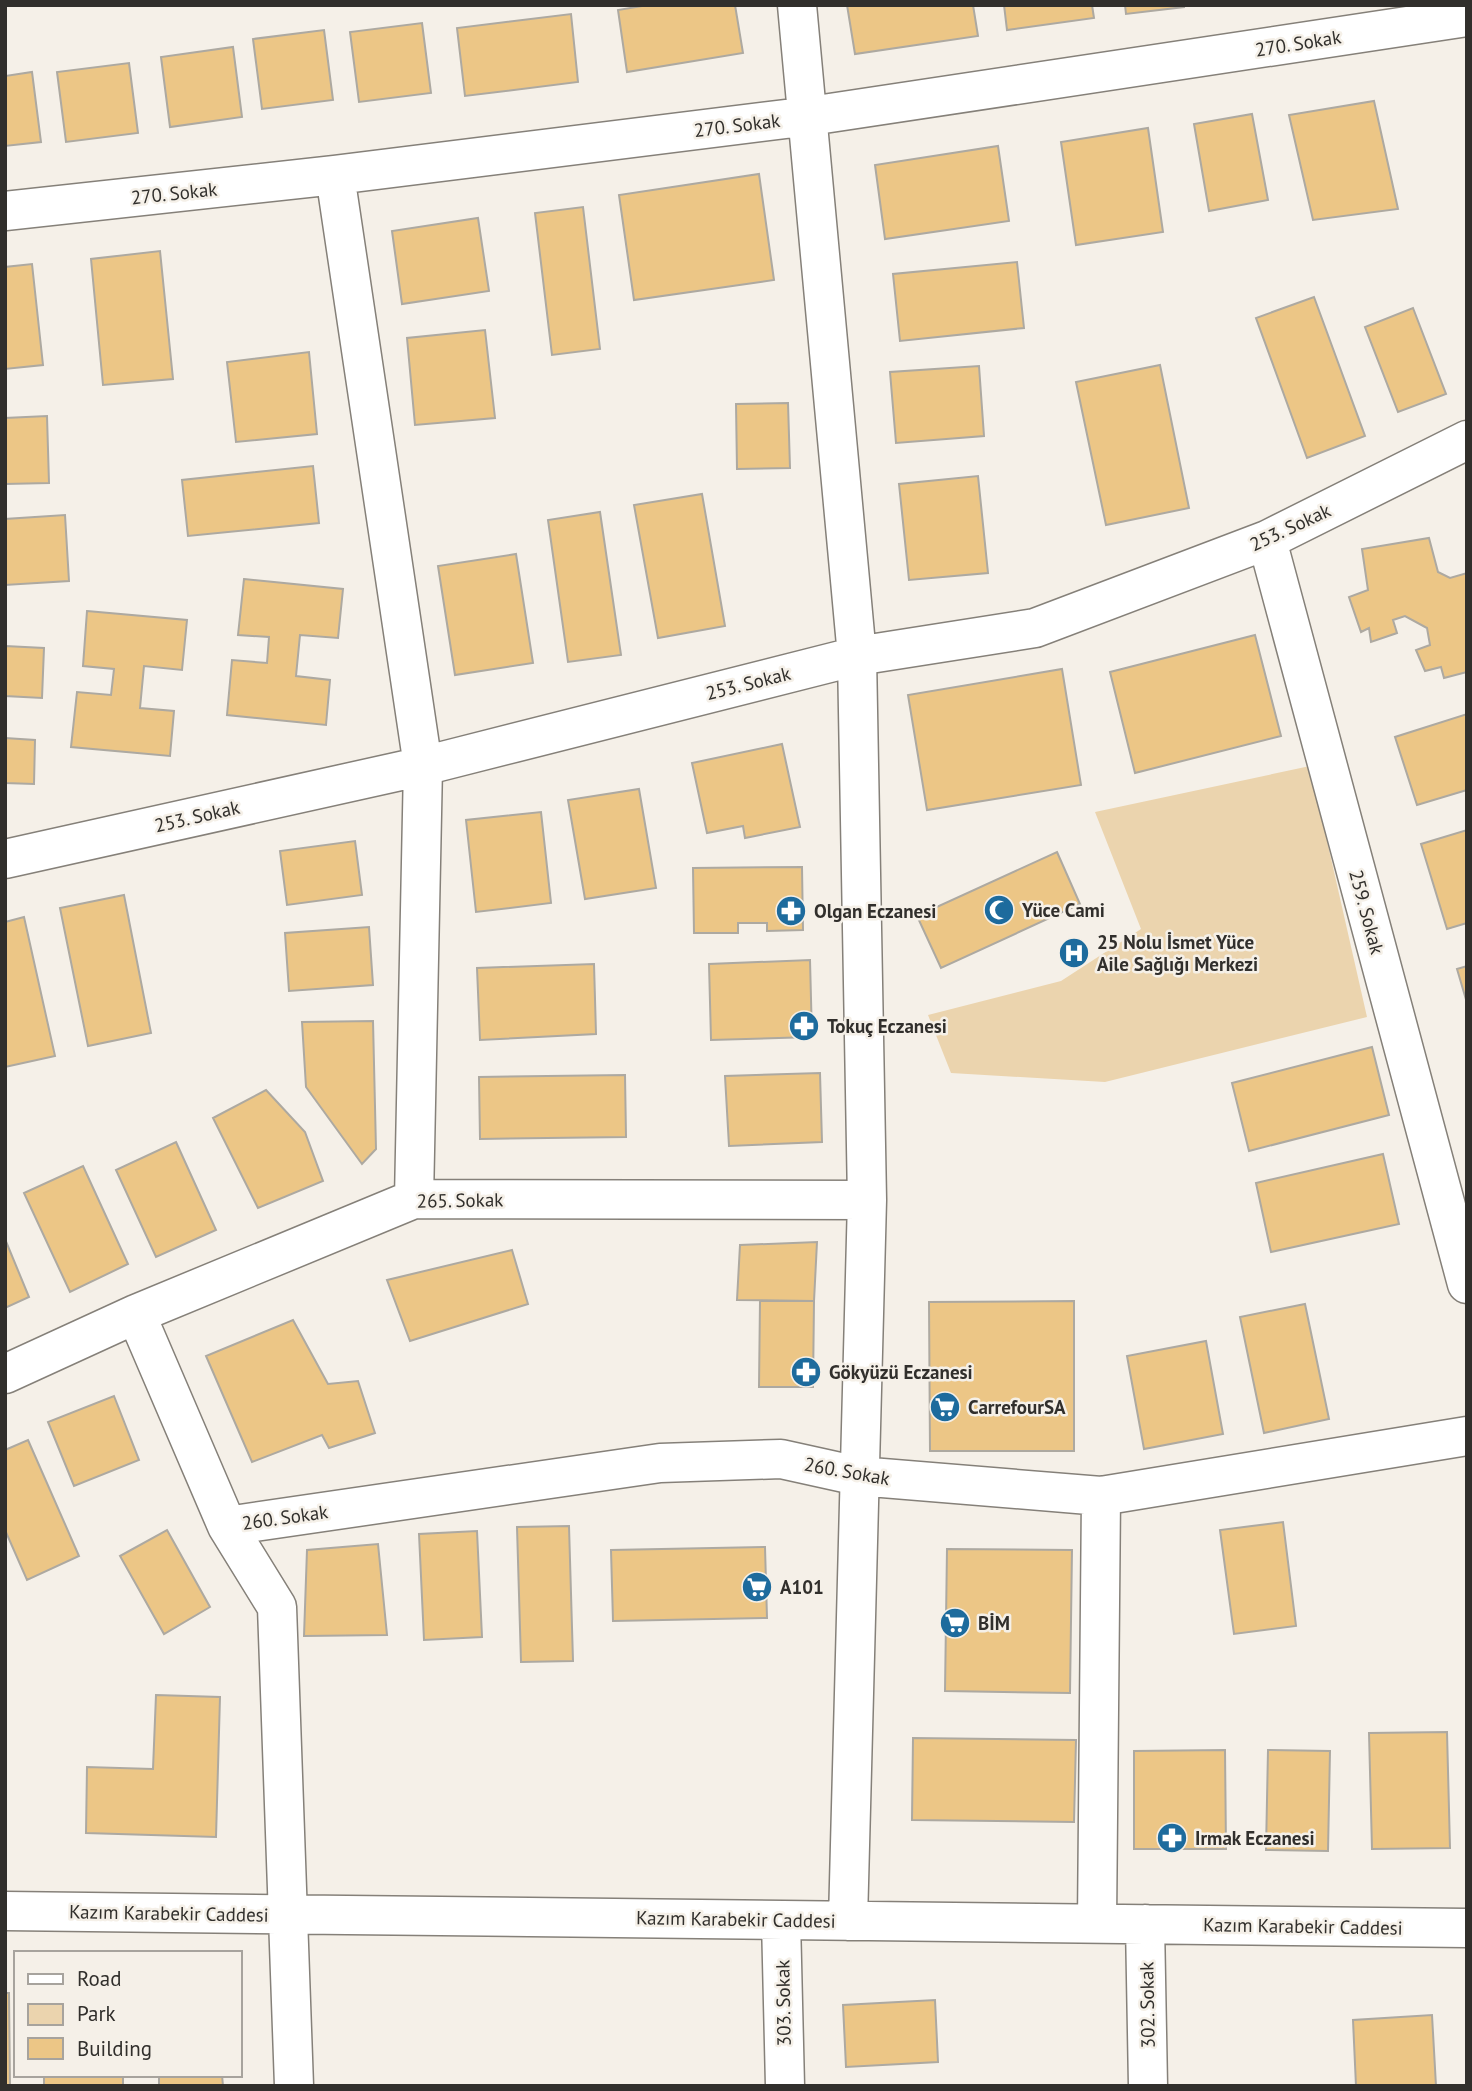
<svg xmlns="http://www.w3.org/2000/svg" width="1472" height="2091" font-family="'PT Sans',sans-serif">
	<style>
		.green { fill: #ebd4ae }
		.building { fill: #ecc686; stroke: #ada9a1; stroke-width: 2 }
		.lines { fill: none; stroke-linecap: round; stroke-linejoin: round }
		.street-casing { stroke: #858079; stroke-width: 41 }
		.street { stroke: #fff; stroke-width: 38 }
		.labels { text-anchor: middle; stroke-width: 5; stroke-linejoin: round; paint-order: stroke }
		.street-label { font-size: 19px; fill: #312f2c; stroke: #f5f0e8 }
		.poi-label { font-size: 19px; font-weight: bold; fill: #312f2c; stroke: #f5f0e8; text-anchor: start }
	</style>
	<rect width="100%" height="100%" fill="#f5f0e8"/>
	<path class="green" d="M 1310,766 L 1367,1017 L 1105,1082 L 951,1073 L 928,1015 L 1061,981 L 1141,929 L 1095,812 Z"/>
	<path class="building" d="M 648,5 L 735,5 L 743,53 L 627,72 L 618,10 Z
		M 847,5 L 973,5 L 978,36 L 855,54 Z
		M 1004,5 L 1092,5 L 1094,18 L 1007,30 Z
		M 1125,5 L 1184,5 L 1184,7 L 1126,14 Z
		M 571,14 L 578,82 L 465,96 L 457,28 Z
		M 422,23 L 431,93 L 359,102 L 350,32 Z
		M 324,30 L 333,100 L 262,109 L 253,39 Z
		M 233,47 L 242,117 L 170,127 L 161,57 Z
		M 129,63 L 138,133 L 66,142 L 57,72 Z
		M 32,72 L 41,142 L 5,146 L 5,76 Z
		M 1374,101 L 1398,209 L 1313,220 L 1289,115 Z
		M 1252,114 L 1268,200 L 1209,211 L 1194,124 Z
		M 1148,128 L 1163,232 L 1076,245 L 1061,142 Z
		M 998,146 L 1009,221 L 885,239 L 875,165 Z
		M 759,174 L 774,280 L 634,300 L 619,195 Z
		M 583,207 L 600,349 L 552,355 L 535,213 Z
		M 478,218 L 489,291 L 402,304 L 392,231 Z
		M 160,251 L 173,379 L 103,385 L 91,259 Z
		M 1017,262 L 1024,328 L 900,341 L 893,274 Z
		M 32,264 L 43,365 L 5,369 L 5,267 Z
		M 1314,297 L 1365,436 L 1307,458 L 1256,318 Z
		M 1413,308 L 1446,394 L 1398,412 L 1365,327 Z
		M 485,330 L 495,418 L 415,425 L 407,338 Z
		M 309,352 L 317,434 L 236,442 L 227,362 Z
		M 1160,365 L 1189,508 L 1106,525 L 1076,382 Z
		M 979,366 L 984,436 L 896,443 L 890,372 Z
		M 788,403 L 790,468 L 737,469 L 736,404 Z
		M 47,416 L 49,483 L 5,484 L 5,418 Z
		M 313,466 L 319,523 L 188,536 L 182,480 Z
		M 978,476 L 988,573 L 909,580 L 899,484 Z
		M 702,494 L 725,626 L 658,638 L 634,505 Z
		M 600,512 L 621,655 L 568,662 L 548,520 Z
		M 65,515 L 69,581 L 5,585 L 5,519 Z
		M 1429,538 L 1438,572 L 1450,578 L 1467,573 L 1467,672 L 1444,678 L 1441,667 L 1425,671 L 1416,650 L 1430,645 L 1427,628 L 1405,616 L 1393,620 L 1397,633 L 1371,642 L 1369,628 L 1361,632 L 1349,597 L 1368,590 L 1362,549 Z
		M 516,554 L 533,663 L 455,675 L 438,566 Z
		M 244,579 L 343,589 L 338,638 L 300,635 L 296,676 L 330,680 L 326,725 L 227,715 L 232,660 L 267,663 L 269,637 L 238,635 Z
		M 87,611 L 187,620 L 182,670 L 144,666 L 140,708 L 174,711 L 170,756 L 71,747 L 77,692 L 111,695 L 114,669 L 83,666 Z
		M 1255,635 L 1281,736 L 1135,773 L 1110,672 Z
		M 5,646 L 44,648 L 42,698 L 5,696 Z
		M 1062,669 L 1081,785 L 927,810 L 908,695 Z
		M 1467,714 L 1467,790 L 1417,805 L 1395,737 Z
		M 5,738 L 35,740 L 34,784 L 5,783 Z
		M 782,744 L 800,827 L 745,838 L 743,826 L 707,833 L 692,763 Z
		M 639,789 L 656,888 L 585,899 L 568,800 Z
		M 541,812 L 551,903 L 476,912 L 466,820 Z
		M 1467,830 L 1467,923 L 1447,929 L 1421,844 Z
		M 355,841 L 362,895 L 287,905 L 280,851 Z
		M 1057,852 L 1080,904 L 941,968 L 917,916 Z
		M 802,867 L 803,930 L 767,931 L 767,923 L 738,923 L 738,933 L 694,933 L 693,868 Z
		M 124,895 L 151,1033 L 88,1046 L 60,908 Z
		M 24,917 L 55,1056 L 5,1067 L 5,922 Z
		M 369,927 L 373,985 L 289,991 L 285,933 Z
		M 810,960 L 812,1037 L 711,1040 L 709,964 Z
		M 594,964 L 596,1034 L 480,1040 L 477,968 Z
		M 1467,966 L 1467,1003 L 1457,969 Z
		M 373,1021 L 376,1149 L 362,1164 L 306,1087 L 302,1022 Z
		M 1372,1047 L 1389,1115 L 1249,1151 L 1232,1083 Z
		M 820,1073 L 822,1142 L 729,1146 L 725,1076 Z
		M 625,1075 L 626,1137 L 480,1139 L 479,1077 Z
		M 266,1090 L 305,1132 L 323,1181 L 258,1208 L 213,1118 Z
		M 176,1142 L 216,1230 L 156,1257 L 116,1170 Z
		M 1383,1154 L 1399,1224 L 1271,1252 L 1256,1183 Z
		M 83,1166 L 128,1264 L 70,1292 L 24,1193 Z
		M 5,1239 L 29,1297 L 5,1308 Z
		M 817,1242 L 814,1301 L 737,1300 L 740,1245 Z
		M 512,1250 L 528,1304 L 410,1341 L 387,1280 Z
		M 760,1301 L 814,1301 L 813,1387 L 759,1387 Z
		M 1074,1301 L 1074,1451 L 930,1451 L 929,1302 Z
		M 1305,1304 L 1329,1419 L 1264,1433 L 1240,1317 Z
		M 293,1320 L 328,1384 L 358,1381 L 375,1433 L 329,1448 L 322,1435 L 252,1462 L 206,1356 Z
		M 1206,1341 L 1223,1434 L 1144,1449 L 1127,1356 Z
		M 114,1396 L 139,1460 L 74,1486 L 48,1422 Z
		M 28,1440 L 79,1556 L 27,1580 L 5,1530 L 5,1450 Z
		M 1283,1522 L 1296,1626 L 1234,1634 L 1220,1530 Z
		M 569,1526 L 573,1661 L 521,1662 L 517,1527 Z
		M 167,1530 L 210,1607 L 164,1634 L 120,1556 Z
		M 477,1531 L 482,1637 L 424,1640 L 419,1534 Z
		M 378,1544 L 387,1635 L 304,1636 L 307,1550 Z
		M 765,1547 L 767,1618 L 613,1621 L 611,1550 Z
		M 947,1549 L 1072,1550 L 1070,1693 L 945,1691 Z
		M 156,1695 L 220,1697 L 216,1837 L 86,1833 L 87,1767 L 153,1769 Z
		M 1447,1732 L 1450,1848 L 1372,1849 L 1369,1733 Z
		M 913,1738 L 1076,1740 L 1074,1822 L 912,1820 Z
		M 1225,1750 L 1226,1849 L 1134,1849 L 1134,1751 Z
		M 1268,1750 L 1330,1751 L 1328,1851 L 1266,1850 Z
		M 5,1993 L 9,1993 L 10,2086 L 5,2086 Z
		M 935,2000 L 938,2062 L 846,2067 L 843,2005 Z
		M 1432,2015 L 1436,2086 L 1356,2086 L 1353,2020 Z
		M 44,2075 L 123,2075 L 123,2086 L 44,2086 Z
		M 159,2075 L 222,2075 L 223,2086 L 159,2086 Z"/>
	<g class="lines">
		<g class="street-casing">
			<path id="street" d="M 797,5 L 857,656 L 867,1200 L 848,1921
				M 335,175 L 423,766 L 414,1199
				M 5,211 L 335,175 L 810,116 L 1467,17
				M 1267,540 L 1467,1284
				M 5,859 L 423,766 L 857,656 L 1035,628 L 1267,540 L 1467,440
				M 136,1314 L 227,1526 L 277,1607 L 294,2086
				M 5,1374 L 136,1314 L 414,1199 L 867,1200
				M 227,1526 L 660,1463 L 781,1459 L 858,1476 L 1101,1496 L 1467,1436
				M 5,1911 L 1467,1928
				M 781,1920 L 785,2086
				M 1097,1923 L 1101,1496
				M 1145,1924 L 1148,2086"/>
		</g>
		<use href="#street" class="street"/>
	</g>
	<defs>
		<g id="mosque-disc" transform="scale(1.575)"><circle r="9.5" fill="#1d6b9d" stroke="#f5f0e8"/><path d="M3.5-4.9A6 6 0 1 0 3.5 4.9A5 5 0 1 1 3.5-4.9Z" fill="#fff"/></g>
		<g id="pharmacy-disc" transform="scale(1.575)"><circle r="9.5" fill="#1d6b9d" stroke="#f5f0e8"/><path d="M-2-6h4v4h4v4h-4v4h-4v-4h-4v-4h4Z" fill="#fff"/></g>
		<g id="hospital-disc" transform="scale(1.575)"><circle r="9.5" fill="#1d6b9d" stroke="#f5f0e8"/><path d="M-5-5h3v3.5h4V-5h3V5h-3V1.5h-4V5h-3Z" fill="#fff"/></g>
		<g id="supermarket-disc" transform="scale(1.575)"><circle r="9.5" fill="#1d6b9d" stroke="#f5f0e8"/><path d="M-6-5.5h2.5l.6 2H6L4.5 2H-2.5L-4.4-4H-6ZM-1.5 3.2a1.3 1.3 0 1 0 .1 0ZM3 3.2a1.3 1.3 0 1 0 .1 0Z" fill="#fff"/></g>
	</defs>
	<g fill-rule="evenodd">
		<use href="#mosque-disc" x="999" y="910"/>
		<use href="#pharmacy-disc" x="791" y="911"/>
		<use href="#hospital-disc" x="1074" y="953"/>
		<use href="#pharmacy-disc" x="804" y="1026"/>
		<use href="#pharmacy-disc" x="806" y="1372"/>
		<use href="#supermarket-disc" x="945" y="1407"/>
		<use href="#supermarket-disc" x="757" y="1587"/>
		<use href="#supermarket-disc" x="955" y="1623"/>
		<use href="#pharmacy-disc" x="1172" y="1838"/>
	</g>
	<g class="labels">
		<g class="street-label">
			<text transform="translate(1298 43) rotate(-9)" y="7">270. Sokak</text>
			<text transform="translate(737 125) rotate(-7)" y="7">270. Sokak</text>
			<text transform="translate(174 193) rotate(-6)" y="7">270. Sokak</text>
			<text transform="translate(1290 527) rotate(-25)" y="7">253. Sokak</text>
			<text transform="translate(748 683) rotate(-14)" y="7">253. Sokak</text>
			<text transform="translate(197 816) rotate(-13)" y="7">253. Sokak</text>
			<text transform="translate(1367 912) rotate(75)" y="7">259. Sokak</text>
			<text transform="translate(460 1200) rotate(-1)" y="7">265. Sokak</text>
			<text transform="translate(847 1471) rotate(10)" y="7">260. Sokak</text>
			<text transform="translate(285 1517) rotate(-8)" y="7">260. Sokak</text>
			<text transform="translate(169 1913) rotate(1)" y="7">Kazım Karabekir Caddesi</text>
			<text transform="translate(736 1919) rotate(1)" y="7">Kazım Karabekir Caddesi</text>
			<text transform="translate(1303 1926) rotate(1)" y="7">Kazım Karabekir Caddesi</text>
			<text transform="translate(783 2003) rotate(-91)" y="7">303. Sokak</text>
			<text transform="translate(1147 2005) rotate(-91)" y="7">302. Sokak</text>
		</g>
		<g class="poi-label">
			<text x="1022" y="917">Yüce Cami</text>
			<text x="814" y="918">Olgan Eczanesi</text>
			<text x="1097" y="949">25 Nolu İsmet Yüce<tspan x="1097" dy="22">Aile Sağlığı Merkezi</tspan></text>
			<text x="827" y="1033">Tokuç Eczanesi</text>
			<text x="829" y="1379">Gökyüzü Eczanesi</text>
			<text x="968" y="1414">CarrefourSA</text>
			<text x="780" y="1594">A101</text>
			<text x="978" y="1630">BİM</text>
			<text x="1195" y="1845">Irmak Eczanesi</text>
		</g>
	</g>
	<rect width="1472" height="2091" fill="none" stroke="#312f2c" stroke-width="14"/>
	<rect x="14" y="1951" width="228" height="126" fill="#f5f0e8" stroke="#a7a39d" stroke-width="2"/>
	<rect x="28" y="1974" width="35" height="10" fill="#ffffff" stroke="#a7a39d" stroke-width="2"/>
	<text x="77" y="1986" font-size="21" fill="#312f2c">Road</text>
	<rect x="28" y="2004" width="35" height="21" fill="#ebd4ae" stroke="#a7a39d" stroke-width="2"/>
	<text x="77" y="2021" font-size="21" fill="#312f2c">Park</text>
	<rect x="28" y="2038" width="35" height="21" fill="#ecc686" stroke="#a7a39d" stroke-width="2"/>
	<text x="77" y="2056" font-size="21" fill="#312f2c">Building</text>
</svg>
